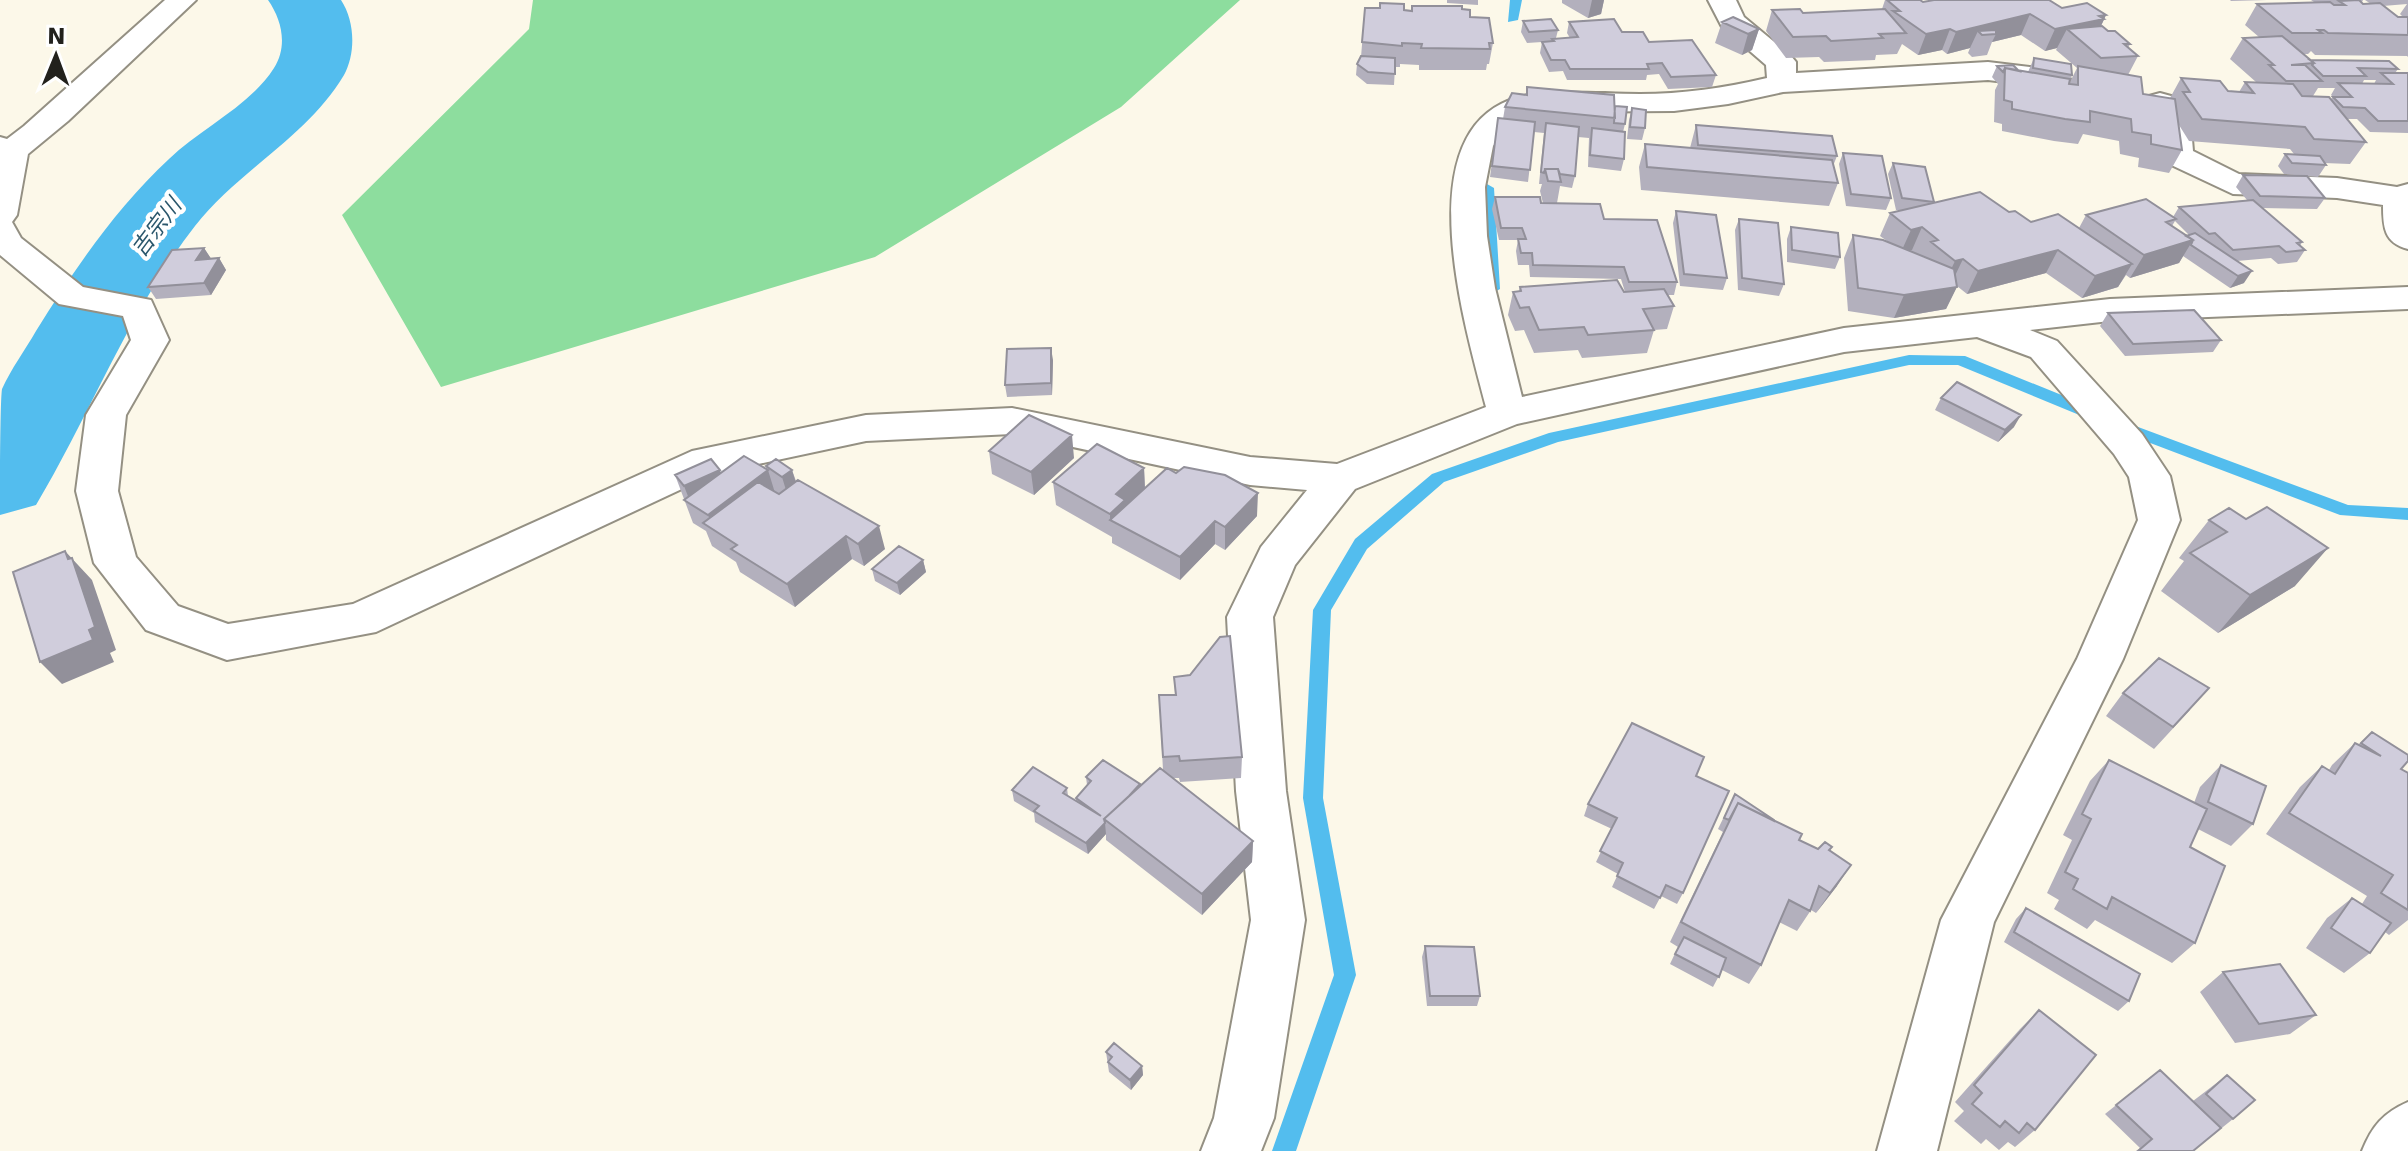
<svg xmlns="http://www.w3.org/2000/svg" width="2408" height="1151" font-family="'DejaVu Sans','Noto Sans JP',sans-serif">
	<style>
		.forest { fill: #8ddd9e }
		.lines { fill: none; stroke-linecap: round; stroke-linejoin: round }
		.stream { fill: #53bdee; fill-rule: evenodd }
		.river { fill: #53bdee; fill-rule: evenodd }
		.minor-casing { stroke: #949083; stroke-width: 4 }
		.highway-casing { stroke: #949083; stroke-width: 4 }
		.minor { fill: #fff; fill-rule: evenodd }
		.highway { fill: #fff; fill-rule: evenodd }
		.wall { fill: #b3b0bd; fill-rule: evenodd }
		.shaded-wall { fill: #92909a }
		.building { fill: #d0cddc; stroke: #92909a; stroke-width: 2 }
		.labels { text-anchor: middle; stroke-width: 8; stroke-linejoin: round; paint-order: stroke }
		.far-water-label { font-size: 22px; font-style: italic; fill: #2b576c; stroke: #fff }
	</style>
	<rect width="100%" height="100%" fill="#fcf8e9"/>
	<path class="forest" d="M 533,0 L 1240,0 L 1121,107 L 875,257 L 441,387 L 342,215 L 529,29 Z"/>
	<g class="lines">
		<path class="stream" d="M 1522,0 L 1518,20 L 1508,22 L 1510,0 Z
			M 1487,184 L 1494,188 L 1500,289 L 1493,293 L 1486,289 L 1480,188 Z
			M 1909,355 L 1965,356 L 2101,411 L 2103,415 L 2095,420 L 2089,419 L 1958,365 L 1909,365 L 1558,442 L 1444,482 L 1367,549 L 1331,610 L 1323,798 L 1356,975 L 1296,1151 L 1272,1151 L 1334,975 L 1303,798 L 1313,610 L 1355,539 L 1432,474 L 1549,433 Z
			M 2122,421 L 2348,505 L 2408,508 L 2408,520 L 2340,515 L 2116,430 L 2114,426 L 2116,422 Z"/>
		<path class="river" d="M 268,0 L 341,0 C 355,21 356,53 344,75 C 307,137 239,170 195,226 C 129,311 91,413 36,505 L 0,515 C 0,493 0,402 2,389 C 11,369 25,350 36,331 C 74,270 116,208 169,159 C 201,128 250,106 274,68 C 288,46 282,20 268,0 Z"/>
		<g class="minor-casing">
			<path id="minor" d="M 165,0 L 196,0 L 68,121 L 28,154 L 17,215 L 12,222 L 21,238 L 83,287 L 151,300 L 169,340 L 126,415 L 118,491 L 136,557 L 178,606 L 228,624 L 353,604 L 692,451 L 866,415 L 1012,408 L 1250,457 L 1337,464 L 1486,407 C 1464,322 1399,109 1536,94 C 1570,90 1605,94 1640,94 C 1682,94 1725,88 1767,78 L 1766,65 L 1722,27 L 1708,0 L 1736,0 L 1744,17 L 1791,56 L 1796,62 L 1796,73 L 1988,62 L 2055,70 L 2066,73 L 2070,79 L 2066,85 L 2055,88 L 1988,80 L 1783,92 L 1728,104 L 1674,111 L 1537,112 L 1508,123 L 1493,146 L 1485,187 L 1487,236 L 1495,288 L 1522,397 L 1844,328 L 2110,299 L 2408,287 L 2408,309 L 2110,321 L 2030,330 L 2057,341 L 2142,434 L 2170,476 L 2180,520 L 2123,659 L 1994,922 L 1937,1151 L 1877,1151 L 1941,920 L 2077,659 L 2138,520 L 2129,477 L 2114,454 L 2031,357 L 1977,337 L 1844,352 L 1517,424 L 1355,489 L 1295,565 L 1273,617 L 1286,791 L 1305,920 L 1274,1118 L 1261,1151 L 1201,1151 L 1214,1118 L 1251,920 L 1236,791 L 1227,617 L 1261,547 L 1307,490 L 1250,485 L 1012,434 L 866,441 L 716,473 L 376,632 L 227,660 L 146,630 L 94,563 L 76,491 L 86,415 L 131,340 L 123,316 L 59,304 L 0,255 L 0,137 L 7,139 L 24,126 Z
				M 2160,93 L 2171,96 L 2191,127 L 2193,151 L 2239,174 L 2337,178 L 2397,187 L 2408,184 L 2408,249 C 2384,243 2383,227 2383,205 L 2337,198 L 2233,194 L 2167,163 L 2162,156 L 2159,127 L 2145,102 L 2149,96 Z"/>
		</g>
		<g class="highway-casing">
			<path id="highway" d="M 2408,1102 L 2408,1151 L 2362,1151 C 2372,1126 2383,1113 2408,1102 Z"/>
		</g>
		<use href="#minor" class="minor"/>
		<use href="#highway" class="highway"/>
	</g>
	<path class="wall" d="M 1447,0 L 1478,0 L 1478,5 L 1447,3 Z
		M 1562,0 L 1604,0 L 1601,14 L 1588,18 L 1562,3 Z
		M 1885,0 L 1920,0 L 1923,2 L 2062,8 L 2106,15 L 2101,26 L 2130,44 L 2128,48 L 2138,56 L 2128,75 L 2143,94 L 2170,98 L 2181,78 L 2228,91 L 2239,92 L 2245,82 L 2256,82 L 2230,59 L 2243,38 L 2259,37 L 2245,25 L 2257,4 L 2314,2 L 2311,0 L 2363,0 L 2362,2 L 2363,4 L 2371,4 L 2365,0 L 2408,0 L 2408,57 L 2407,56 L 2315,55 L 2311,51 L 2308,54 L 2304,54 L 2310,60 L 2398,69 L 2395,73 L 2408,73 L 2408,133 L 2370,132 L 2357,119 L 2347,119 L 2366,142 L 2350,164 L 2324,163 L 2326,165 L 2318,177 L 2284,174 L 2278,166 L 2285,154 L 2294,154 L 2290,149 L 2189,141 L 2179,125 L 2182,150 L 2169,173 L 2138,167 L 2139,158 L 2120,154 L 2119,141 L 2083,134 L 2078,144 L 2054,141 L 2002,131 L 2002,124 L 1994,122 L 1995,90 L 1998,84 L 1992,77 L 1997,66 L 2028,72 L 2034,58 L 2072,75 L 2069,84 L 2077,68 L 2056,50 L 2057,48 L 2045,51 L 2021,35 L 1992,42 L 1987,55 L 1972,57 L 1968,53 L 1970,48 L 1947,54 L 1942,50 L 1918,55 L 1902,44 L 1897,54 L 1876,55 L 1875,60 L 1824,62 L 1819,57 L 1786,58 L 1766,31 L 1772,10 L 1803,13 L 1882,9 ZM 2407,4 L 2400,14 L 2402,16 L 2401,17 L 2398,17 L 2383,6 ZM 2364,80 L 2376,80 L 2374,84 L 2362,84 ZM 2318,88 L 2335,88 L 2331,95 L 2333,97 L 2331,99 L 2313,96 Z
		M 2230,0 L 2267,0 L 2231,1 Z
		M 1412,6 L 1462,9 L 1493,43 L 1489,64 L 1487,64 L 1486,70 L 1419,70 L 1419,65 L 1400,64 L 1400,67 L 1395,67 L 1394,85 L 1367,84 L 1356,75 L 1357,64 L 1361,57 L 1365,8 L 1411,11 Z
		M 1523,21 L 1558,30 L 1556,38 L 1570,38 L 1567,33 L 1569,22 L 1622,32 L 1649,42 L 1716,75 L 1712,87 L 1668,89 L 1659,74 L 1647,75 L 1646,80 L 1567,80 L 1563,71 L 1549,72 L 1540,53 L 1542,42 L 1527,43 L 1521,32 Z
		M 1722,22 L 1759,29 L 1752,50 L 1742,55 L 1715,43 Z
		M 1527,87 L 1615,106 L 1625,124 L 1623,132 L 1624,159 L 1621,171 L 1588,167 L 1589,138 L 1578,137 L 1575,176 L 1572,188 L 1560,186 L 1557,203 L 1604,219 L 1677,282 L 1674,295 L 1667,295 L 1674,306 L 1667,329 L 1654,330 L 1647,353 L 1582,358 L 1578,350 L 1534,353 L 1524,330 L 1515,331 L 1508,315 L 1513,292 L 1519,291 L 1520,287 L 1625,292 L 1621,279 L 1530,277 L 1529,265 L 1518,265 L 1516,251 L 1518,240 L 1499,240 L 1492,209 L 1495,197 L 1543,203 L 1540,191 L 1542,184 L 1539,184 L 1544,133 L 1534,132 L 1528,182 L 1490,177 L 1498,118 L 1503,119 L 1505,107 L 1526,94 Z
		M 1632,108 L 1645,128 L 1642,140 L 1627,139 L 1629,120 Z
		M 1696,125 L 1837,156 L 1833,166 L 1838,183 L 1829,206 L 1641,190 L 1639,167 L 1645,144 L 1690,148 Z
		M 1843,153 L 1891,198 L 1886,210 L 1846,206 L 1839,164 Z
		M 1893,163 L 1925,167 L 1934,203 L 2009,212 L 2031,222 L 2079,228 L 2086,215 L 2173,217 L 2179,207 L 2247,200 L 2236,187 L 2243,175 L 2325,198 L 2317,209 L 2262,208 L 2302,242 L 2300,246 L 2305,250 L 2297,262 L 2278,264 L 2271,258 L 2237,261 L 2244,283 L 2230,288 L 2183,256 L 2179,263 L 2130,278 L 2126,275 L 2118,287 L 2082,298 L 2046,273 L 1967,294 L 1957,286 L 1946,309 L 1894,318 L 1848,311 L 1844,258 L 1853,235 L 1887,241 L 1880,236 L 1890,213 L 1902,211 L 1896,210 L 1888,174 ZM 2175,221 L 2189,235 L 2186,236 L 2172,226 Z
		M 1676,211 L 1727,278 L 1723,290 L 1680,286 L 1673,223 Z
		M 1739,219 L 1784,284 L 1779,296 L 1738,290 L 1735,230 Z
		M 1791,227 L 1840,257 L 1835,269 L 1787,262 L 1787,239 Z
		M 204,248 L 211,259 L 219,258 L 226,270 L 211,295 L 156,299 L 148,287 Z
		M 2108,313 L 2221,340 L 2213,352 L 2125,356 L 2100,326 Z
		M 1053,360 L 1052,395 L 1007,397 L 1005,385 Z
		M 1941,398 L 2014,427 L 1998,442 L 1935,410 Z
		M 989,451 L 1074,458 L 1034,495 L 992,474 Z
		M 766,466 L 792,470 L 796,481 L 885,549 L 864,566 L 852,559 L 795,607 L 740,572 L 736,562 L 712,546 L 706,531 L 693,523 L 675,475 L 721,473 L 766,469 Z
		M 1144,468 L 1145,488 L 1257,516 L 1225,550 L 1215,544 L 1180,580 L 1112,543 L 1112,537 L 1056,505 L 1053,482 Z
		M 2229,508 L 2295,586 L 2218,633 L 2161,591 L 2184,561 L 2179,558 L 2209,520 Z
		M 923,560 L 926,572 L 900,595 L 875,581 L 872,569 Z
		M 1174,677 L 1242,757 L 1241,778 L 1180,782 L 1179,778 L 1173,778 L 1253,841 L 1252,862 L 1202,915 L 1106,840 L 1106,834 L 1088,854 L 1035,822 L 1034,813 L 1014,801 L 1012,790 L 1067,788 L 1068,796 L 1076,801 L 1076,798 L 1087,785 L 1086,777 L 1140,786 L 1163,770 L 1159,695 L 1175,695 Z
		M 2123,693 L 2190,710 L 2154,749 L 2106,716 Z
		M 2372,732 L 2401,769 L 2408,773 L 2408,920 L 2389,935 L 2385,932 L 2370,953 L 2344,973 L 2306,948 L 2327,918 L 2352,898 L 2362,904 L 2367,896 L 2266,834 L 2300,787 L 2322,766 L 2329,770 L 2332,765 L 2355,743 L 2358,745 Z
		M 2109,760 L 2194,803 L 2200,787 L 2221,765 L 2253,824 L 2231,846 L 2198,829 L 2190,847 L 2195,943 L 2172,963 L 2095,920 L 2087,929 L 2054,909 L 2059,900 L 2047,893 L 2072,840 L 2063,835 L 2090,781 Z
		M 1696,776 L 1683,893 L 1677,904 L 1661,896 L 1654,909 L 1612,887 L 1618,874 L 1596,862 L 1612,829 L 1584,816 L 1588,804 Z
		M 1735,794 L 1799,840 L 1818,849 L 1832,847 L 1830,851 L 1837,886 L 1816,913 L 1811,910 L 1797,931 L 1779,922 L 1761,965 L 1749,984 L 1722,970 L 1713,987 L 1670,964 L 1678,947 L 1670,942 L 1723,832 L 1718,829 Z
		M 2026,908 L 2129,1001 L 2118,1011 L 2004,942 L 2016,919 Z
		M 1425,946 L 1480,996 L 1477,1006 L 1427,1006 L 1422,957 Z
		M 2223,972 L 2316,1015 L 2290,1034 L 2235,1043 L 2200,992 Z
		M 2039,1010 L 2035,1130 L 2015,1147 L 2008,1142 L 1999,1150 L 1986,1139 L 1981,1144 L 1954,1121 L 1964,1111 L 1955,1102 L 2020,1029 Z
		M 1106,1052 L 1142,1066 L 1143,1075 L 1131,1090 L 1109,1072 Z
		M 2160,1070 L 2193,1101 L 2227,1075 L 2233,1119 L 2193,1151 L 2136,1151 L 2140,1148 L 2105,1114 Z"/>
	<path class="shaded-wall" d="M 1592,0 L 1604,0 L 1601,14 L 1588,18 Z
		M 2030,14 L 2021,35 L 1992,42 L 1996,34 L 1978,31 L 1970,48 L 1947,54 L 1956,32 Z
		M 2106,15 L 2094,41 L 2067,29 L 2057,48 L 2045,51 L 2055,29 Z
		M 1759,29 L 1752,50 L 1742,55 L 1748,34 Z
		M 1950,29 L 1942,50 L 1918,55 L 1926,34 Z
		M 1922,227 L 1912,250 L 1901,252 L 1911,230 Z
		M 2193,240 L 2179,263 L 2130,278 L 2144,255 Z
		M 204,248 L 212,260 L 196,260 Z
		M 2058,250 L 2046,273 L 1967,294 L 1978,271 Z
		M 219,258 L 226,270 L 211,295 L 204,283 Z
		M 1963,259 L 1952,282 L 1944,284 L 1955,261 Z
		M 2132,264 L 2118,287 L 2082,298 L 2095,276 Z
		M 2252,271 L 2244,283 L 2230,288 L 2238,276 Z
		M 1957,287 L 1946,309 L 1894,318 L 1904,295 Z
		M 1051,348 L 1053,360 L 1052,395 L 1051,383 Z
		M 2021,415 L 2014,427 L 1998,442 L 2005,430 Z
		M 1072,435 L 1074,458 L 1034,495 L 1031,472 Z
		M 1144,468 L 1145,491 L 1110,520 L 1110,514 L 1116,494 Z
		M 720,470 L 728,493 L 691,504 L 684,486 Z
		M 768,470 L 775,493 L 714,531 L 708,515 Z
		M 792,470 L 799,493 L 789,500 L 782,477 Z
		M 1258,493 L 1257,516 L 1225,550 L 1225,527 Z
		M 1215,521 L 1215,544 L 1180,580 L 1180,557 Z
		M 879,526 L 885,549 L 864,566 L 858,544 Z
		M 846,536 L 852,559 L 795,607 L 787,584 Z
		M 2328,548 L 2295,586 L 2218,633 L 2250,595 Z
		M 65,551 L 92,580 L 116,650 L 110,653 L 114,662 L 62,684 L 40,662 L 89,630 Z
		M 923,560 L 926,572 L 900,595 L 897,583 Z
		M 1105,823 L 1106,834 L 1088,854 L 1086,843 Z
		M 1253,841 L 1252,862 L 1202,915 L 1202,894 Z
		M 1851,865 L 1837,886 L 1816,913 L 1830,893 Z
		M 1142,1066 L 1143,1075 L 1131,1090 L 1130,1080 Z"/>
	<path class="building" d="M 1887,0 L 1920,0 L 1923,2 L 1934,0 L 2049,0 L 2062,8 L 2087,3 L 2106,15 L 2099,16 L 2104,19 L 2055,29 L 2030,14 L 1956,32 L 1950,29 L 1926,34 L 1893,11 L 1900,11 Z
		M 2359,0 L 2363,4 L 2380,3 L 2398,17 L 2408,17 L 2408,35 L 2328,33 L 2324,30 L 2318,30 L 2322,33 L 2292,33 L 2257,4 L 2330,2 L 2334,5 L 2345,5 L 2339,1 Z
		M 1380,3 L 1404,4 L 1404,10 L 1412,11 L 1412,6 L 1462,6 L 1462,9 L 1470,10 L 1470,17 L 1489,18 L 1493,43 L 1489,43 L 1490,49 L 1421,48 L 1422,44 L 1402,43 L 1402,46 L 1362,42 L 1365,8 L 1380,8 Z
		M 1800,9 L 1803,13 L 1885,9 L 1906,33 L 1879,34 L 1883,38 L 1831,41 L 1826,36 L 1793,37 L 1772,10 Z
		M 1733,17 L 1759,29 L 1748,34 L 1722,22 Z
		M 1551,19 L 1558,30 L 1529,32 L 1523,21 Z
		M 1614,19 L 1622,32 L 1643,32 L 1649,42 L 1692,40 L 1716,75 L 1671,77 L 1662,63 L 1647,64 L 1649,69 L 1570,69 L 1565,60 L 1551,60 L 1542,42 L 1554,41 L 1552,39 L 1578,37 L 1569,22 Z
		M 2102,26 L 2108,31 L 2115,31 L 2130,44 L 2124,44 L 2138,56 L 2101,58 L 2067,29 Z
		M 1996,30 L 1996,34 L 1982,35 L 1978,31 Z
		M 2282,36 L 2314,63 L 2291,65 L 2305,65 L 2322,81 L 2286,81 L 2269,65 L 2274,65 L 2243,38 Z
		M 1361,56 L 1395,58 L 1395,74 L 1368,72 L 1357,64 Z
		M 2034,58 L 2071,64 L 2072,75 L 2033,68 Z
		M 2310,60 L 2389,61 L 2398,69 L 2358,68 L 2366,76 L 2323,76 L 2312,65 L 2314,63 Z
		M 2013,65 L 2019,71 L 2005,68 L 2003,72 L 1997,66 Z
		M 2078,66 L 2141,77 L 2143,94 L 2175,99 L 2182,150 L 2151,144 L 2151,135 L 2132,132 L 2131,119 L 2090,111 L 2090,122 L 2065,119 L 2012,109 L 2012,102 L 2004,100 L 2005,68 L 2070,79 L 2069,84 L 2078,85 Z
		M 2381,73 L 2408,73 L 2408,121 L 2378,121 L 2365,108 L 2343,107 L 2333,97 L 2352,97 L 2338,83 L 2393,84 Z
		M 2181,78 L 2220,81 L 2228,91 L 2254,93 L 2245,82 L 2293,84 L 2302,96 L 2329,97 L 2366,142 L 2314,139 L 2305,127 L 2202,119 L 2183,92 L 2190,92 Z
		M 1527,87 L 1614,95 L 1615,118 L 1505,107 L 1512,93 L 1527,95 Z
		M 1615,106 L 1627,107 L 1625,124 L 1614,123 Z
		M 1632,108 L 1646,110 L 1645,128 L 1630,127 Z
		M 1498,118 L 1535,122 L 1530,170 L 1492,166 Z
		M 1546,123 L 1579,127 L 1575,176 L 1560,174 L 1558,169 L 1545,169 L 1544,173 L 1541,172 Z
		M 1696,125 L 1832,136 L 1837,156 L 1698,145 Z
		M 1592,128 L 1625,132 L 1624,159 L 1590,155 Z
		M 1645,144 L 1832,160 L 1838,183 L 1647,167 Z
		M 1843,153 L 1882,156 L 1891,198 L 1851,194 Z
		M 2285,154 L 2320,156 L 2326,165 L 2292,163 Z
		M 1893,163 L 1925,167 L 1934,202 L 1902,198 Z
		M 1545,169 L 1558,169 L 1561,182 L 1548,181 Z
		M 2243,175 L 2307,176 L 2325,198 L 2260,196 Z
		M 1980,192 L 2009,212 L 2015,211 L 2031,222 L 2058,214 L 2132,264 L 2095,276 L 2058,250 L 1978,271 L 1963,259 L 1955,261 L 1931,242 L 1938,240 L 1922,227 L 1911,230 L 1890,213 Z
		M 1495,197 L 1540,197 L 1541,203 L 1600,204 L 1604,219 L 1657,220 L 1677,282 L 1629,282 L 1624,267 L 1533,265 L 1532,253 L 1521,253 L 1518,239 L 1526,239 L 1522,228 L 1501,228 Z
		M 2146,199 L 2176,219 L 2166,222 L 2193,240 L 2144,255 L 2086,215 Z
		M 2253,200 L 2302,242 L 2297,243 L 2305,250 L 2286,252 L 2279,246 L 2233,250 L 2215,233 L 2209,234 L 2179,207 Z
		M 1676,211 L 1716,215 L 1727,278 L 1684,274 Z
		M 1739,219 L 1778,223 L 1784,284 L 1742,278 Z
		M 1791,227 L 1838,233 L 1840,257 L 1792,250 Z
		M 2195,233 L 2252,271 L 2238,276 L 2191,245 L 2193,240 L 2186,236 Z
		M 1853,235 L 1883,240 L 1954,269 L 1957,287 L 1904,295 L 1858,288 Z
		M 204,248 L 196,260 L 219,258 L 204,283 L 148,287 L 172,250 Z
		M 1617,280 L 1624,292 L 1664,289 L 1674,306 L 1643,309 L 1654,330 L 1588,335 L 1584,327 L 1539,330 L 1529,307 L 1520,308 L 1513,292 L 1521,291 L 1520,287 Z
		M 2194,310 L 2221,340 L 2133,344 L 2108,313 Z
		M 1051,348 L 1051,383 L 1005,385 L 1007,349 Z
		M 1957,382 L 2021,415 L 2005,430 L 1941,398 Z
		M 1029,415 L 1072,435 L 1031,472 L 989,451 Z
		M 1097,444 L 1144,468 L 1116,494 L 1125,500 L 1110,514 L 1053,482 Z
		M 744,456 L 768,470 L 708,515 L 684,500 Z
		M 711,459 L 720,470 L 684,486 L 675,475 Z
		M 776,459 L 792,470 L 782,477 L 766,466 Z
		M 1184,467 L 1225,475 L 1258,493 L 1225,527 L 1215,521 L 1180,557 L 1110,520 L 1167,468 L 1176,473 Z
		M 798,480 L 879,526 L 858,544 L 846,536 L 787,584 L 731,549 L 737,545 L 703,523 L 758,482 L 779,494 Z
		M 2267,507 L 2328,548 L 2250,595 L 2190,553 L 2227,532 L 2209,520 L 2229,508 L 2246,519 Z
		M 899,546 L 923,560 L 897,583 L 872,569 Z
		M 65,551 L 68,559 L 72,558 L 95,627 L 89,630 L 93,640 L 40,662 L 13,572 Z
		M 1230,636 L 1242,757 L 1180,761 L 1179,756 L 1163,757 L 1159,695 L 1176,695 L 1174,677 L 1190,675 L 1220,637 Z
		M 2159,658 L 2209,688 L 2173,727 L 2123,693 Z
		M 1632,723 L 1704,757 L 1696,776 L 1729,791 L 1683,893 L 1666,885 L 1660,898 L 1617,876 L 1623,863 L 1600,851 L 1617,818 L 1588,804 Z
		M 2372,732 L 2408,755 L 2408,761 L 2401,769 L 2408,773 L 2408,910 L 2381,893 L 2393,875 L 2289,813 L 2322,766 L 2335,774 L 2355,743 L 2381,756 L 2361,743 Z
		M 1103,760 L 1140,784 L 1129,796 L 1104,819 L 1105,823 L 1086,843 L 1034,811 L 1039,806 L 1012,790 L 1033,767 L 1067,788 L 1063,793 L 1101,816 L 1076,798 L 1091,781 L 1086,777 Z
		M 2109,760 L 2207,809 L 2190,847 L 2225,866 L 2195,943 L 2112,897 L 2107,909 L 2073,889 L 2078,879 L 2065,872 L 2091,819 L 2082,814 Z
		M 2221,765 L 2266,786 L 2253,824 L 2208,802 Z
		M 1160,768 L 1253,841 L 1202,894 L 1104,819 Z
		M 1735,794 L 1774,820 L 1774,821 L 1738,803 L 1729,820 L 1724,818 Z
		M 1738,803 L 1802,834 L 1799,840 L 1818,849 L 1825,842 L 1832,847 L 1829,850 L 1851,865 L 1830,893 L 1819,886 L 1810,911 L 1789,900 L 1761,965 L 1681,922 Z
		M 2352,898 L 2391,923 L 2370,953 L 2331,928 Z
		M 2026,908 L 2140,974 L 2129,1001 L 2014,932 Z
		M 1684,937 L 1726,958 L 1719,977 L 1675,954 Z
		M 1425,946 L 1474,947 L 1480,996 L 1430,996 Z
		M 2280,964 L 2316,1015 L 2259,1024 L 2223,972 Z
		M 2039,1010 L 2096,1055 L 2035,1130 L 2027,1123 L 2019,1133 L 2005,1121 L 2000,1127 L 1972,1104 L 1982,1093 L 1974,1085 Z
		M 1114,1043 L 1142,1066 L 1130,1080 L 1108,1062 L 1112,1057 L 1106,1052 Z
		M 2160,1070 L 2221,1128 L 2193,1151 L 2138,1151 L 2152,1139 L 2116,1105 Z
		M 2227,1075 L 2255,1100 L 2233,1119 L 2206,1094 Z"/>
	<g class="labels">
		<g class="far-water-label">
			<text transform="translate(156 227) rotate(-53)" y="8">吉宗川</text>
		</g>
	</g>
	<g transform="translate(56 56) rotate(1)" stroke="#ffffff" stroke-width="6" paint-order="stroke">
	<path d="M0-6L14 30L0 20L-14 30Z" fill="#22211c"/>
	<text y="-12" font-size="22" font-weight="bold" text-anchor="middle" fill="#22211c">N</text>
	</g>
</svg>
